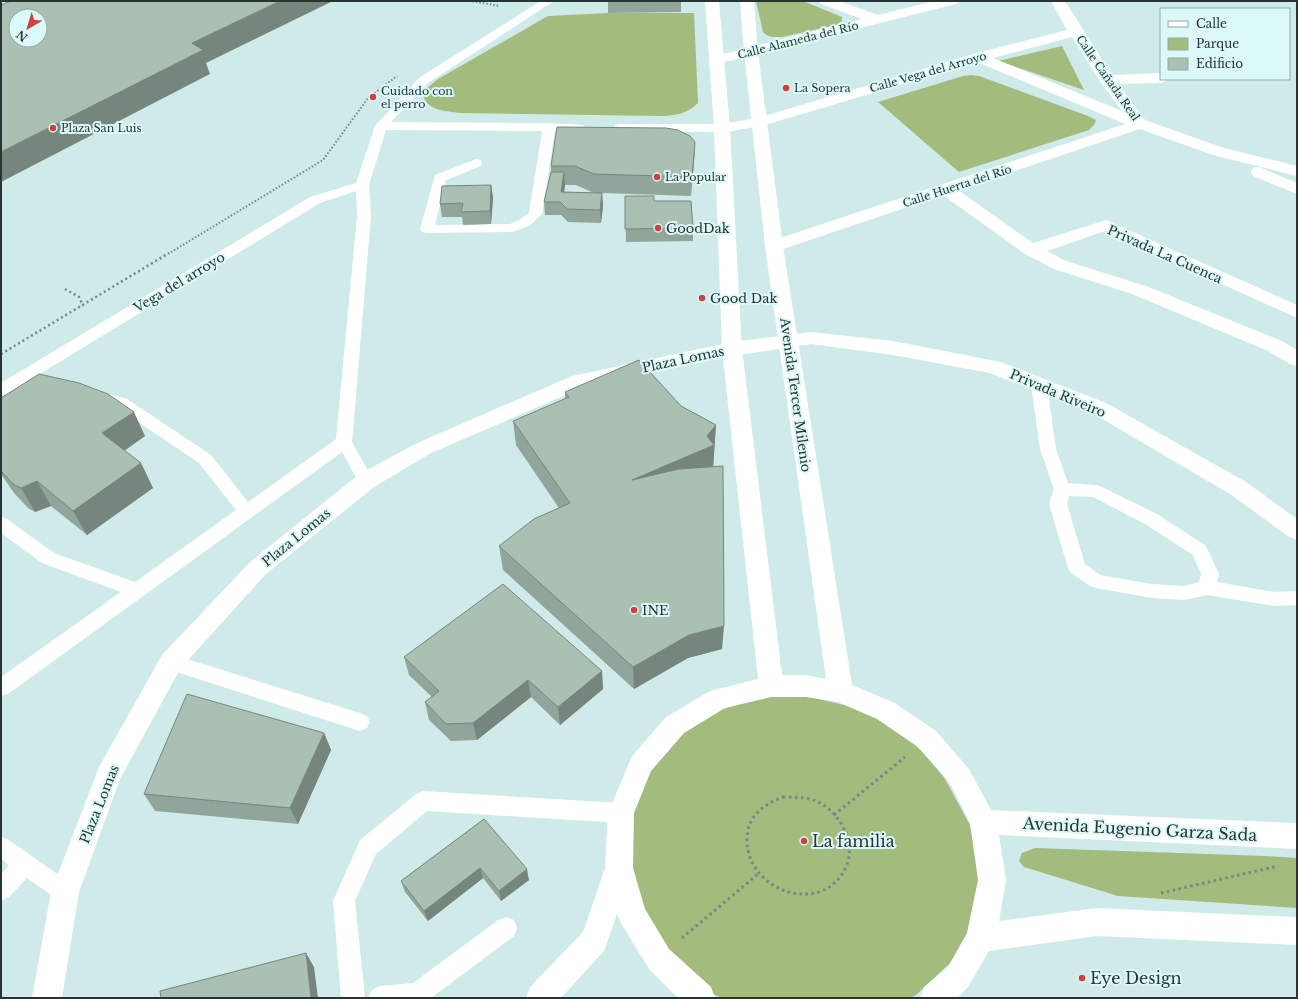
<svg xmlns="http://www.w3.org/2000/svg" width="1298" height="999" font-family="'Libre Baskerville',serif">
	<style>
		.green { fill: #a3bb7d }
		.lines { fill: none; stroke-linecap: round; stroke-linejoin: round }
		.path-far2 { stroke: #748786; stroke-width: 2; stroke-dasharray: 1.5 2; stroke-linecap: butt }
		.path-far1 { stroke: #748786; stroke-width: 2.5; stroke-dasharray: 2 3; stroke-linecap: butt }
		.path { stroke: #748786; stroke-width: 3; stroke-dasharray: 2.5 3.5; stroke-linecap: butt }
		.lane { fill: #fff; fill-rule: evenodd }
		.street { fill: #fff; fill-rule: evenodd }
		.secondary { fill: #fff; fill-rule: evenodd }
		.wall { fill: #92a59a; fill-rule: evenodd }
		.shaded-wall { fill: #77867d }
		.building { fill: #aac0b3; stroke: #77867d; fill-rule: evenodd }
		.poi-dot { fill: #cf403f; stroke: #dbf9f7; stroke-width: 1.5 }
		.labels { text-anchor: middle; stroke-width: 4; stroke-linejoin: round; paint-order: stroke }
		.far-street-label { font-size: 11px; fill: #283433; stroke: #dbf9f7 }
		.far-poi-label { font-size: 11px; fill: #283433; stroke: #dbf9f7; text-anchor: start }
		.poi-label { font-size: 13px; fill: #283433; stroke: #dbf9f7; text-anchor: start }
		.street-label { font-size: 13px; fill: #283433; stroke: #dbf9f7 }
		.near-street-label { font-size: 16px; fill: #283433; stroke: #dbf9f7 }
		.near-poi-label { font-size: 16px; fill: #283433; stroke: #dbf9f7; text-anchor: start }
	</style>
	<rect width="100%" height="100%" fill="#ceebea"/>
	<path class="green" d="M 756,1 L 803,1 L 842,17 L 842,21 L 836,25 L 782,37 C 775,37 768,38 763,32 Z
		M 608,13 L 694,13 L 698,103 C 687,114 674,116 659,116 L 460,113 C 446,111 427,111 423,95 L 427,88 L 438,79 L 548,16 Z
		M 1062,46 L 1084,90 L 998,61 Z
		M 971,75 L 979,76 L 1088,116 L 1096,120 L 1094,125 L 1089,130 L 959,172 L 878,102 L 963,76 Z
		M 767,695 L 806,696 L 861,709 L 903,733 L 939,768 L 970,825 L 981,877 L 973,929 L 950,963 L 916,995 L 910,998 L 722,998 L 713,994 L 673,963 L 646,919 L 628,862 L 629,812 L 649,762 L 676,731 L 711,713 Z
		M 1035,848 L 1265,856 L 1297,858 L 1297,908 L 1118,896 L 1024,867 L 1019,861 L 1022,853 Z"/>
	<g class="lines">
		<path class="path-far2" d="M 455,1 L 471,1 L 500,6
			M 168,254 L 323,160 L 368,98 L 397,76"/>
		<path class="path-far1" d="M 65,289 L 79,297 L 83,306
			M 1,354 L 169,253"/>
		<path class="path" d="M 783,797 C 794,797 806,797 816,801 C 839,811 857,842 846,867 C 823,917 747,892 747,840 C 747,816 763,805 783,797 Z
			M 834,815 L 905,757
			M 1161,893 L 1278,866
			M 682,938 L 758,874"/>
		<path class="lane" d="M 541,1 L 554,1 L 428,83 L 391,122 L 549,123 L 583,125 L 585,128 L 583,131 L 555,131 L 542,214 L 529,226 L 512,232 L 427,233 L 422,232 L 420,229 L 435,175 L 476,159 L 481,160 L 482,163 L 481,166 L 446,180 L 435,225 L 510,224 L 519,220 L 529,213 L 542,131 L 386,130 L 369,185 L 371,216 L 352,442 L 374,481 L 372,485 L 366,487 L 360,485 L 342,452 L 8,694 L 1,696 L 1,677 L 121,592 L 42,563 L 1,533 L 1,517 L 7,519 L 54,553 L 135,582 L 236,510 L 199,463 L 116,407 L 100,403 L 98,399 L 100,395 L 106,393 L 127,399 L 211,455 L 248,502 L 336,439 L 357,216 L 356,191 L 320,203 L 7,394 L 1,395 L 1,383 L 310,197 L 356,183 L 375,126 L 420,77 Z
			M 619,124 L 722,124 L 726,125 L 728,128 L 726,131 L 722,132 L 615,131 L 613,128 L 615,125 Z
			M 1039,380 L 1045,381 L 1047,385 L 1056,449 L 1068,483 L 1096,485 L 1102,487 L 1157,514 L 1206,546 L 1219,574 L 1217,582 L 1274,592 L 1297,591 L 1297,605 L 1274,606 L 1207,595 L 1184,600 L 1152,598 L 1096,588 L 1090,586 L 1071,573 L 1068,568 L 1049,504 L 1054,489 L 1040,449 L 1031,385 L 1033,381 ZM 1069,496 L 1093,497 L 1145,524 L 1193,555 L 1201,574 L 1199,582 L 1184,586 L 1152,584 L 1100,575 L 1085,564 L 1067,504 Z
			M 171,654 L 360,713 L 367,716 L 370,722 L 367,728 L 360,731 L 164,668 L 161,662 L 164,656 Z
			M 423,791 L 621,803 L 628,806 L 631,813 L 628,820 L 621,823 L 427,811 L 376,854 L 355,901 L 365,998 L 341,998 L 333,901 L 360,840 L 416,794 Z
			M 1,837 L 9,840 L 73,885 L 76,892 L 73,899 L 65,903 L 57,899 L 27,878 L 9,897 L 1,901 L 1,874 L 9,865 L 1,859 Z
			M 506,917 L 514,920 L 517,928 L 514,936 L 431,998 L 368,998 L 372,990 L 380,986 L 413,983 L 498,920 Z"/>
		<path class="street" d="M 819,1 L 839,1 L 878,15 L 934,1 L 958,1 L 956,4 L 717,64 L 712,63 L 710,60 L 712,57 L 862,19 L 821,4 Z
			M 1051,1 L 1065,1 L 1112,75 L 1161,73 L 1161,79 L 1168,79 L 1166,81 L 1161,83 L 1118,84 L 1145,120 L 1224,148 L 1297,166 L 1297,176 L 1213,155 L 1140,129 L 958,190 L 1033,243 L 1106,220 L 1297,305 L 1297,318 L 1105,231 L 1047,251 L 1066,261 L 1146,286 L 1282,341 L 1297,350 L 1297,366 L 1290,364 L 1268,351 L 1132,294 L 1054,269 L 1025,254 L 943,195 L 780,250 L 774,252 L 768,250 L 765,246 L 768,242 L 1125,124 L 977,62 L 765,125 L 722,133 L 716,131 L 714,128 L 716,125 L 757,118 L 973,54 L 1067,30 ZM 1072,37 L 1099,80 L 1122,111 L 993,58 Z
			M 1259,167 L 1297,183 L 1297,194 L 1253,176 L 1251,172 L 1253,168 Z
			M 811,332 L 893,341 L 1001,362 L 1106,403 L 1246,482 L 1297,519 L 1297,540 L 1289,537 L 1230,494 L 1092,413 L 990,373 L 893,355 L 811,344 L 732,356 L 584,387 L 431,453 L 374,487 L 266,574 L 180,669 L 120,779 L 79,892 L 62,998 L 32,998 L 51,892 L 99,767 L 162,655 L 250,562 L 358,475 L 417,443 L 572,376 L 732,342 Z"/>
		<path class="secondary" d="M 705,1 L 719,1 L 730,128 L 742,349 L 782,675 L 806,675 L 826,679 L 765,246 L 744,52 L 740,1 L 754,1 L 758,52 L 783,246 L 852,685 L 895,703 L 936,731 L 969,769 L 991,810 L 1297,823 L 1297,849 L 999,835 L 1006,880 L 999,921 L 1097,908 L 1297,917 L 1297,945 L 1097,936 L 989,951 L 968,987 L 957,998 L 920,998 L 924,987 L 948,967 L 967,933 L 978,880 L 970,823 L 951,785 L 918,747 L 877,719 L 838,702 L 806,697 L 771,697 L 725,708 L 684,733 L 651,771 L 634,813 L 633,868 L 645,909 L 669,949 L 711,987 L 715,998 L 678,998 L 649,969 L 622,925 L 617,914 L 604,951 L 561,998 L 526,998 L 530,987 L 583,932 L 605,868 L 608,813 L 632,756 L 666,717 L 710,691 L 758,679 L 722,349 L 714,128 Z"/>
	</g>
	<path class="wall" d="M 608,1 L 681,1 L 681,12 L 608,13 Z
		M 695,142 L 694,161 L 691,196 L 602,193 L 603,206 L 601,223 L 568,222 L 561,215 L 545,215 L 544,202 L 551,172 L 551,166 ZM 565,185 L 576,185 L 594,193 L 564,192 Z
		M 491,185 L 493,198 L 491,224 L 463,225 L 462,217 L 442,217 L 440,204 Z
		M 625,196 L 654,201 L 693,228 L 693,241 L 626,242 Z
		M 565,392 L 681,406 L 716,425 L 713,467 L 722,649 L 688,658 L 634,689 L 503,570 L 499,546 L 559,508 L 516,445 L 513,421 L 565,399 Z
		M 1,398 L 145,436 L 124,451 L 141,463 L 153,488 L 87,535 L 51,506 L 35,512 L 28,508 L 14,493 L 1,474 Z
		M 404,657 L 602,671 L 603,689 L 560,725 L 531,697 L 477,740 L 451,741 L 429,720 L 425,702 L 432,697 L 409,675 Z
		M 324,733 L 331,750 L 298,824 L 155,811 L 144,794 Z
		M 484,819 L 529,880 L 501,901 L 483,878 L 428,921 L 405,892 L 401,881 Z"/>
	<path class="shaded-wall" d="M 280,1 L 333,1 L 206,63 L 210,74 L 1,182 L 1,152 L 192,43 Z
		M 695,142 L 694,161 L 691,196 L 692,177 Z
		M 564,172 L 565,185 L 562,205 L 561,192 Z
		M 491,185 L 493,198 L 491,224 L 490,211 Z
		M 602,193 L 603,206 L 601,223 L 600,210 Z
		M 134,412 L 145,436 L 114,458 L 102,433 Z
		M 716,425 L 713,469 L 632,480 Z
		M 141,463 L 153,488 L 87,535 L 73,511 Z
		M 37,481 L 51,506 L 35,512 L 21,488 Z
		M 724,626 L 722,649 L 688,658 L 634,689 L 633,667 L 689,635 Z
		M 602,671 L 603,689 L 560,725 L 558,707 Z
		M 528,680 L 531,697 L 477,740 L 473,723 Z
		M 324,733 L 331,750 L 298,824 L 290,808 Z
		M 480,868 L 483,878 L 428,921 L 424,911 Z
		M 527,869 L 529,880 L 501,901 L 499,891 Z
		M 306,953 L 314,967 L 318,998 L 311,998 Z"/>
	<path class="building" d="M 11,1 L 280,1 L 192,43 L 203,50 L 1,152 L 1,5 ZM 16,16 L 40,16 L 40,40 L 16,40 Z
		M 557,127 L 666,128 L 678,130 L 690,136 L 695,142 L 692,177 L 594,174 L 575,166 L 551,166 Z
		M 551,172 L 564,172 L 561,192 L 602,193 L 600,210 L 567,209 L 560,202 L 544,202 Z
		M 491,185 L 490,211 L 461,212 L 463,203 L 440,204 L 442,186 Z
		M 625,196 L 654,196 L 654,201 L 691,201 L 693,228 L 625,229 Z
		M 639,360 L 681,406 L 716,425 L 707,436 L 714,445 L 632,480 L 679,469 L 723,466 L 724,626 L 689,635 L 633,667 L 499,546 L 534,519 L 570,503 L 513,421 L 569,397 L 565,392 Z
		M 39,374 L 79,383 L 108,394 L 134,412 L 102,433 L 141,463 L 73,511 L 37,481 L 21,488 L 13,484 L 1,471 L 1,398 Z
		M 503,584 L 602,671 L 558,707 L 528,680 L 473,723 L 446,724 L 425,702 L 439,691 L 404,657 Z
		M 187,694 L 324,733 L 290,808 L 144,794 Z
		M 484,819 L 527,869 L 499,891 L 480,868 L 424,911 L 401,881 Z
		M 306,953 L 311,998 L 161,998 L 160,991 Z"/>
	<g class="poi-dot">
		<circle cx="786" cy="88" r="4"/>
		<circle cx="373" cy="97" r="4"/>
		<circle cx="53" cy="128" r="4"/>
		<circle cx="657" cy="177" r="4"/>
		<circle cx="658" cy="228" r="4"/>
		<circle cx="702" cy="298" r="4"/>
		<circle cx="634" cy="610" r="4"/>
		<circle cx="804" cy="841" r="4"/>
		<circle cx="1082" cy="978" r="4"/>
	</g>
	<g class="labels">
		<g class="far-street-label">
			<text transform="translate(798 40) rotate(-14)" y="4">Calle Alameda del Río</text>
			<text transform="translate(928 72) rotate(-16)" y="4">Calle Vega del Arroyo</text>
			<text transform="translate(1108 78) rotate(55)" y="4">Calle Cañada Real</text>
			<text transform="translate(957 186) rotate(-18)" y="4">Calle Huerta del Río</text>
		</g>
		<g class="far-poi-label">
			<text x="794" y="92">La Sopera</text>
			<text x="381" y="95">Cuidado con<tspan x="381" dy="13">el perro</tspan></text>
			<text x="61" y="132">Plaza San Luis</text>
			<text x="665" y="181">La Popular</text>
		</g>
		<g class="poi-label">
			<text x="666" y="233">GoodDak</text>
			<text x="710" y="303">Good Dak</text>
			<text x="642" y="615">INE</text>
		</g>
		<g class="street-label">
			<text transform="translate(1165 254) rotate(24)" y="5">Privada La Cuenca</text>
			<text transform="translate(179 282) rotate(-31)" y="5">Vega del arroyo</text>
			<text transform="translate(683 359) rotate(-12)" y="5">Plaza Lomas</text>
			<text transform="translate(1058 393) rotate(23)" y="5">Privada Riveiro</text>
			<text transform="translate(796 395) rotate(82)" y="5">Avenida Tercer Milenio</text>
			<text transform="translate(296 537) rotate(-39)" y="5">Plaza Lomas</text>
			<text transform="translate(99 804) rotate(-68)" y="5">Plaza Lomas</text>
		</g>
		<g class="near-street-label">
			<text transform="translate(1140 829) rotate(3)" y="6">Avenida Eugenio Garza Sada</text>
		</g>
		<g class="near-poi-label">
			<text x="812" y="847">La familia</text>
			<text x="1090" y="984">Eye Design</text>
		</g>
	</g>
	<rect width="1298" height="999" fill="none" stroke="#283433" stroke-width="4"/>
	<rect x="1160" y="8" width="130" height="72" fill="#dbf9f7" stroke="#93aaa9"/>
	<rect x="1168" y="21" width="20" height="6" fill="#ffffff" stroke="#93aaa9"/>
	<text x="1196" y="28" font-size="12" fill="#283433">Calle</text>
	<rect x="1168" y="38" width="20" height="12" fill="#a3bb7d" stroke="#93aaa9"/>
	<text x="1196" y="48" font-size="12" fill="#283433">Parque</text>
	<rect x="1168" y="58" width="20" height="12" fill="#aac0b3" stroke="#93aaa9"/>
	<text x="1196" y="68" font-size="12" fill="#283433">Edificio</text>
	<g transform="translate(28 28) rotate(218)"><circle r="19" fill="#dbf9f7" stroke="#93aaa9"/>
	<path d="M0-3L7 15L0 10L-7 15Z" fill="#cf403f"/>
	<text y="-6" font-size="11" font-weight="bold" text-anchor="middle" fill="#283433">N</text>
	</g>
</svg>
